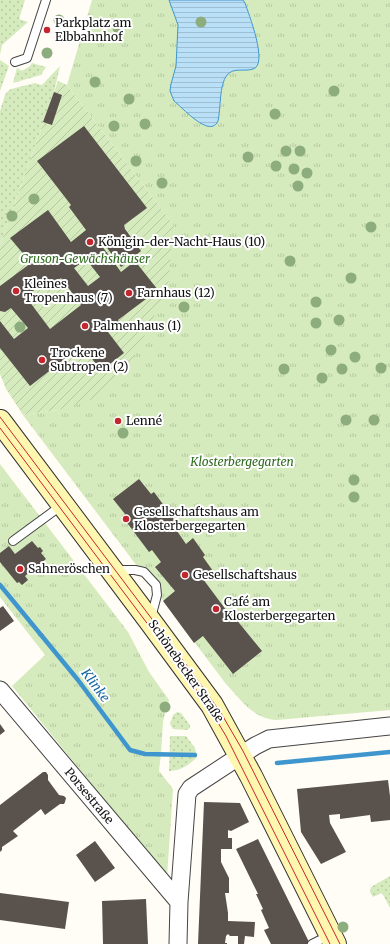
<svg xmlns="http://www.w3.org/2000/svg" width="390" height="944" font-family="Merriweather,serif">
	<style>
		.grass { fill: url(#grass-dots) }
		.park { fill: url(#park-tufts) }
		.garden { fill: url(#garden-furrows) }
		.water { fill: url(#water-rules); stroke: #3f96cf }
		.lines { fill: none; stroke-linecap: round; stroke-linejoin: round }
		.stream { stroke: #3f96cf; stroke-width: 4.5 }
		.building { fill: #5a524d; fill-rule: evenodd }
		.lane-casing { stroke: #444; stroke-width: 10 }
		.street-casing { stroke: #444; stroke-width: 19 }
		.secondary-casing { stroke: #333; stroke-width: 24 }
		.lane { stroke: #fff; stroke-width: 8 }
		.street { stroke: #fff; stroke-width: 17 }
		.secondary { stroke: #fff6b0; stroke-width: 22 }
		.tram { stroke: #c4262e; stroke-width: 1 }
		.tree { fill: #8dad7f }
		.poi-dot { fill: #c4262e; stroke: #fff; stroke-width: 1.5 }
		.labels { text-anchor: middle; stroke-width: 4; stroke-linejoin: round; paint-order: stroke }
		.poi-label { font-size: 12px; fill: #111; stroke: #fff; text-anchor: start }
		.park-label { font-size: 12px; font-style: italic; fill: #2f6b1f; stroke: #fff }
		.street-label { font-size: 12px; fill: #111; stroke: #fff }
		.water-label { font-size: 13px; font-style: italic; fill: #1768a6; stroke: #fff }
	</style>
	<defs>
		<pattern id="grass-dots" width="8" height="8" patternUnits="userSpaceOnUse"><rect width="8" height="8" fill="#d5ebbd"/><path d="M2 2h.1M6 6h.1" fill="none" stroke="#b6c8a1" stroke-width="1.8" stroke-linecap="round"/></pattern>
		<pattern id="park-tufts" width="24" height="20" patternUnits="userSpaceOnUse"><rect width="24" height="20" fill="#d5ebbd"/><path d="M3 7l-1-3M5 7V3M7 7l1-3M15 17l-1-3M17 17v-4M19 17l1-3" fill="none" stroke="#b6c8a1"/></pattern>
		<pattern id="garden-furrows" width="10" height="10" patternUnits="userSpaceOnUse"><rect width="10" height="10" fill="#d5ebbd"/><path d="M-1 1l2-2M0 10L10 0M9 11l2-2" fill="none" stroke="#b6c8a1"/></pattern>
		<pattern id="water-rules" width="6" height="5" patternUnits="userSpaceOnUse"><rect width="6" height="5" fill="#b9e0f7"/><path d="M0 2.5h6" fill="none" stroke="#9ebfd3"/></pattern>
	</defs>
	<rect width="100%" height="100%" fill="#fffdf5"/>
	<path class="grass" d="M 0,0 L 25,0 L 19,19 L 28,22 L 2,45 L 0,55 Z
		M 0,60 L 9,66 L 0,91 Z
		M 32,63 L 46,67 L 41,75 L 13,83 L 17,68 L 22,71 L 30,66 Z
		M 60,66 L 54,92 L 0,245 L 0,111 L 5,95 L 7,92 L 11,89 L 35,83 L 42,85 Z
		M 177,712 L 181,713 L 190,725 L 190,728 L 187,730 L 173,729 L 170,724 L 173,715 Z
		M 170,736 L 186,736 L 195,748 L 197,757 C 189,765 180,771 169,771 Z
		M 390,876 L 390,908 L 382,893 L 373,897 L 370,892 L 371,887 Z"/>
	<path class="park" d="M 92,0 L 169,0 L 178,25 L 176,66 L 171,84 L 173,99 L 199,122 L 210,127 C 213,124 218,119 219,115 C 222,103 219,86 227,75 C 235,65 250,74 258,65 C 260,44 253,20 243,0 L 390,0 L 390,710 L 277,720 C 253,719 241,700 226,684 L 23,415 L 58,410 L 173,224 L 67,85 Z
		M 0,464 L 128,632 L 149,672 L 169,700 L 163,721 L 161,754 L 159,771 L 173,789 L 167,877 L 12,686 L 45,655 L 0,597 Z"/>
	<path class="garden" d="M 58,81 L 67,85 L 173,224 L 168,289 L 125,374 L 93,399 L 58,410 L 23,415 L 6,389 L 0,374 L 0,245 Z"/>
	<path class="water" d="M 169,0 L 243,0 L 245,3 C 248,12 269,65 253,69 C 244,72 234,67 227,75 C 219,85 221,108 218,121 C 210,139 183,108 174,101 L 170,91 L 171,84 L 176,66 L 178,25 Z"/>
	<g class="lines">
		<path class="stream" d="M 0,585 L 78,680 L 130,750 L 145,754 L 195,755
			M 277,763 L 390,752"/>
	</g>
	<path class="building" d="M 54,92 L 62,95 L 52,125 L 43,122 Z
		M 84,126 L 147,208 L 124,225 L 125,229 L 141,251 L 121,267 L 105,245 L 102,246 L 121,272 L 135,261 L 158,290 L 118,320 L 120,323 L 108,332 L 124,353 L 101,371 L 85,349 L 74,358 L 71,354 L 30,386 L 0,348 L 0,321 L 14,339 L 28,328 L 11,308 L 5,312 L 0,311 L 0,286 L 31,263 L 10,238 L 48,210 L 71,242 L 86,230 L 69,207 L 71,205 L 37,161 ZM 85,258 L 100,277 L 88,286 L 74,268 L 84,261 L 83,259 ZM 61,278 L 81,305 L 50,329 L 26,297 L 45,281 L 50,287 Z
		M 139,479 L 151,494 L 154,492 L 181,529 L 177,531 L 186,544 L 193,538 L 205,555 L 203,557 L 213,571 L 203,579 L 229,614 L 231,613 L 262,651 L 233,674 L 203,636 L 194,643 L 163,601 L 175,591 L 155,567 L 161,562 L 152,550 L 149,552 L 122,516 L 125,514 L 113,499 Z
		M 32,541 L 38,548 L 40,547 L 43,551 L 41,553 L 46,559 L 25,576 L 28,580 L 22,585 L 19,582 L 17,583 L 0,562 L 0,553 L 9,546 L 15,554 Z
		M 3,606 L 14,621 L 0,631 L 0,608 Z
		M 0,724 L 5,731 L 0,735 Z
		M 43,772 L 46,772 L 48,775 L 48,780 L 59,795 L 64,796 L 66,798 L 65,802 L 64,804 L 60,804 L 45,815 L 41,809 L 13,831 L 18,836 L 2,847 L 2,850 L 0,852 L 0,805 Z
		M 388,780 L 390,796 L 390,820 L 371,822 L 370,815 L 340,819 L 340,814 L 329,815 L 330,823 L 346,852 L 321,864 L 301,832 L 297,789 Z
		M 204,802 L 240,803 L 249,822 L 231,831 L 228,830 L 228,838 L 232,838 L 232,849 L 221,849 L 221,862 L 229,878 L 229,893 L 225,893 L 228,913 L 228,921 L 255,922 L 254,937 L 245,936 L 244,944 L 238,944 L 238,936 L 230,936 L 228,934 L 226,936 L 225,943 L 227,943 L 227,944 L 198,944 Z
		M 258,839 L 310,944 L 271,944 L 264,930 L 269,928 L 261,910 L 263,909 L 256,894 L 258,894 L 236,849 Z
		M 95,841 L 115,868 L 95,882 L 76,855 Z
		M 0,893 L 69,902 L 65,929 L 0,920 Z
		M 146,899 L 148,944 L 103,944 L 102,901 Z"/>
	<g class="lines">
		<g class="lane-casing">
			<path id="lane" d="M 15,62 L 27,58 L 46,0
				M 13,541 L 62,505
				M 116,570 L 135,570 L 144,572 L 156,585 L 157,595 L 151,618
				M 312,944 L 330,935"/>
		</g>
		<g class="street-casing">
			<path id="street" d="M 0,690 L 179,902
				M 178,944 L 179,902 L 187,794 L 191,788 L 255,746 L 269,739 L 390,726"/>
		</g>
		<g class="secondary-casing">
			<path id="secondary" d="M 0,421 L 150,621 L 212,705 L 251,776 L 335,944"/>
		</g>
		<use href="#lane" class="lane"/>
		<use href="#street" class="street"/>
		<use href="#secondary" class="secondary"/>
		<path class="tram" d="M 0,417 L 191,671 L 221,713 L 243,751 L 340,944
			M 0,428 L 186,675 L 211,711 L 226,736 L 330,944"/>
	</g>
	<g class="tree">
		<circle cx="59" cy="20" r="5.5"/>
		<circle cx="201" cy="22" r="5.5"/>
		<circle cx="118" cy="28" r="5.5"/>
		<circle cx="47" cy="53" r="5.5"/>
		<circle cx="95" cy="82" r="5.5"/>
		<circle cx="334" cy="91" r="5.5"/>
		<circle cx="129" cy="99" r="5.5"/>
		<circle cx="275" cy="114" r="5.5"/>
		<circle cx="145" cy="124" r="5.5"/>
		<circle cx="114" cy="126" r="5.5"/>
		<circle cx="286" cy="151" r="5.5"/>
		<circle cx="300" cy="151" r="5.5"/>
		<circle cx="248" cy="157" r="5.5"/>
		<circle cx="136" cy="161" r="5.5"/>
		<circle cx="276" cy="166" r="5.5"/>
		<circle cx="294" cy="169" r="5.5"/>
		<circle cx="307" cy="173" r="5.5"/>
		<circle cx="162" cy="183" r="5.5"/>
		<circle cx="298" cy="186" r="5.5"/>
		<circle cx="34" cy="199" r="5.5"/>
		<circle cx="12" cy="216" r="5.5"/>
		<circle cx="371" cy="227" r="5.5"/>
		<circle cx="290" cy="261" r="5.5"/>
		<circle cx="351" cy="278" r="5.5"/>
		<circle cx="316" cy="302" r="5.5"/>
		<circle cx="184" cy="307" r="5.5"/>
		<circle cx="339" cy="320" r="5.5"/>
		<circle cx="316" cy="323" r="5.5"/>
		<circle cx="20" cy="327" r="5.5"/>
		<circle cx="331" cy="350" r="5.5"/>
		<circle cx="355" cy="357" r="5.5"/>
		<circle cx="381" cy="368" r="5.5"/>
		<circle cx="284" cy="369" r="5.5"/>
		<circle cx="342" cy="369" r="5.5"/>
		<circle cx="322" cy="378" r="5.5"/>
		<circle cx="346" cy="420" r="5.5"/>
		<circle cx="374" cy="420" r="5.5"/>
		<circle cx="123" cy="433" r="5.5"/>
		<circle cx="354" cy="480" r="5.5"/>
		<circle cx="354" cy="497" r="5.5"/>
		<circle cx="165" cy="707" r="5.5"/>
		<circle cx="343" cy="927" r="5.5"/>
	</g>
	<g class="poi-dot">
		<circle cx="47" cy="30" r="4"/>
		<circle cx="90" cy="242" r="4"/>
		<circle cx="16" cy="291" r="4"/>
		<circle cx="129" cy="293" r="4"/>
		<circle cx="85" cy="326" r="4"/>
		<circle cx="42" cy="360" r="4"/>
		<circle cx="118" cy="421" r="4"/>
		<circle cx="126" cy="519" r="4"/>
		<circle cx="20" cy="569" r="4"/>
		<circle cx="185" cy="575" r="4"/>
		<circle cx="216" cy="609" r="4"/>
	</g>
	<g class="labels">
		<g class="poi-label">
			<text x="55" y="27">Parkplatz am<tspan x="55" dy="14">Elbbahnhof</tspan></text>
			<text x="98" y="246">Königin-der-Nacht-Haus (10)</text>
			<text x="24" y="288">Kleines<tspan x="24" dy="14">Tropenhaus (7)</tspan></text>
			<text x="137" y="297">Farnhaus (12)</text>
			<text x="93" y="330">Palmenhaus (1)</text>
			<text x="50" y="357">Trockene<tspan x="50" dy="14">Subtropen (2)</tspan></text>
			<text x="126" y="425">Lenné</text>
			<text x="134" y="516">Gesellschaftshaus am<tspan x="134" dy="14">Klosterbergegarten</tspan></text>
			<text x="28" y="573">Sahneröschen</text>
			<text x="193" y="579">Gesellschaftshaus</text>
			<text x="224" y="606">Café am<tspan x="224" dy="14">Klosterbergegarten</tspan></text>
		</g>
		<g class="park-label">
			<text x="85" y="263">Gruson-Gewächshäuser</text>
			<text x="242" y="466">Klosterbergegarten</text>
		</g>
		<g class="street-label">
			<text transform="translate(186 671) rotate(55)" y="4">Schönebecker Straße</text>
			<text transform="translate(89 796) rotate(50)" y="4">Porsestraße</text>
		</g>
		<g class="water-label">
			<text transform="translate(96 685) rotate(53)" y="5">Klinke</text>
		</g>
	</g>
</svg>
